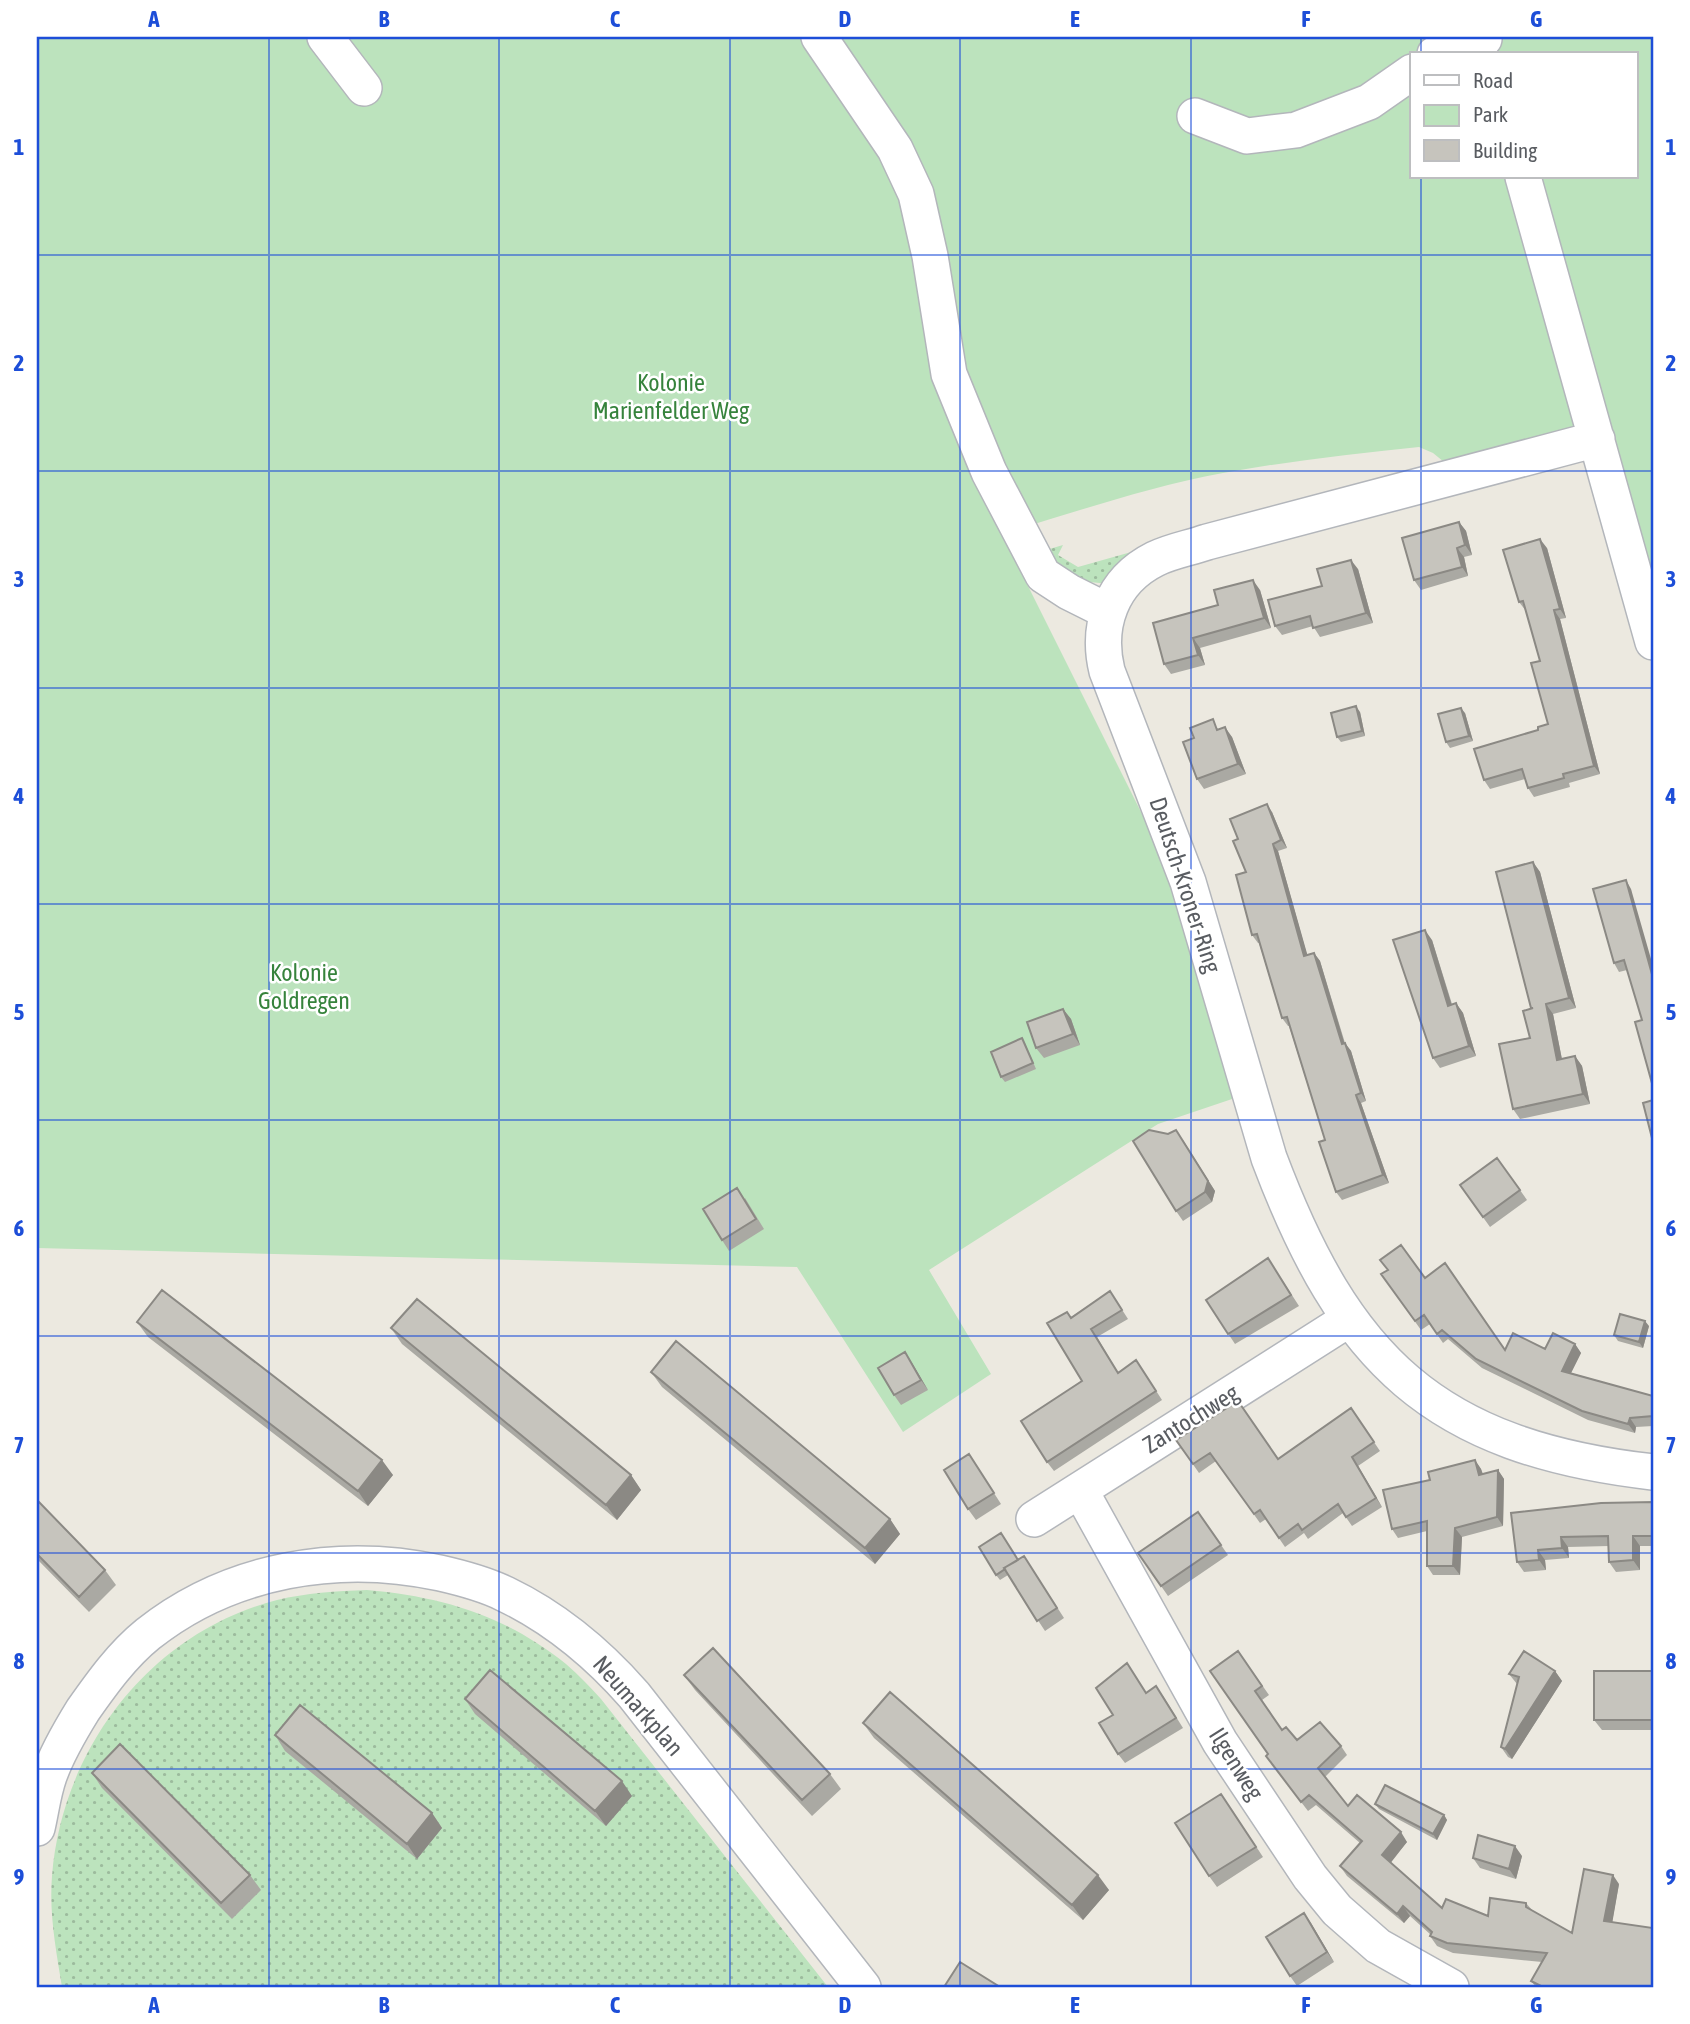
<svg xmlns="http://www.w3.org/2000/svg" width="1690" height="2024" font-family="'Asap Condensed',sans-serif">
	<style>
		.grass { fill: url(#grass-dots) }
		.green { fill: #bce3bd; fill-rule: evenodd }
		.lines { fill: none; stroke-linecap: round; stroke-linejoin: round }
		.minor-casing { stroke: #b3b6bb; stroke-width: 38 }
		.minor { stroke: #fff; stroke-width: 35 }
		.wall { fill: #aaa9a3 }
		.shaded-wall { fill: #8b8984 }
		.building { fill: #c6c4bd; stroke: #8b8984; stroke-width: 2 }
		.grid { fill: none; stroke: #1d4ed8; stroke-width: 2; stroke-opacity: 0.55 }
		.labels { text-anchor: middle; stroke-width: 5; stroke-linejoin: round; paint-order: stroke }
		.park-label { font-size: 24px; fill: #36833c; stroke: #fff }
		.street-label { font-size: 24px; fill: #595c61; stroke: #fff }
		.neatline { fill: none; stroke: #1d4ed8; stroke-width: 2.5 }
		.grid-label { font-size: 23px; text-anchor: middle; font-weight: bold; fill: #1d4ed8 }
	</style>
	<defs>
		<pattern id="grass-dots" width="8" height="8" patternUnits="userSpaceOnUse" patternTransform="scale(1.75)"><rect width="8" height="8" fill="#bce3bd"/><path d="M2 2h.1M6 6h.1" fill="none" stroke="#9cbb9d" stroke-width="1.8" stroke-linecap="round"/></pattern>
	</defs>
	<rect width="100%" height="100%" fill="#ece9e0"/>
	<path class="grass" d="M 1063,545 L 1058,555 L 1078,567 L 1149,547 L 1109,584 L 1071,580 L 1058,574 L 1046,550 Z
		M 367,1590 C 444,1597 504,1615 566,1664 C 579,1675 590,1687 601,1699 L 828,1987 L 62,1987 C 56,1950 49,1914 52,1876 C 62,1748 151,1632 277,1600 C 306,1593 336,1591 367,1590 Z"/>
	<path class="green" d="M 37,37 L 1653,37 L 1653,602 L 1605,426 L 1449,466 L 1433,453 L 1419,447 C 1353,454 1288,461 1223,473 C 1148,487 1075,512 1002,534 L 1154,838 L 1189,938 L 1235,1098 L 1158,1124 L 929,1270 L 991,1374 L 903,1432 L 797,1267 L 37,1248 ZM 1412,54 L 1636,54 L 1636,177 L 1412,177 Z"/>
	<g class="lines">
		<g class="minor-casing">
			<path id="minor" d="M 325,37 L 364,88
				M 819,37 L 895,149 L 916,194 L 930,256 L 949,374 L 989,472 L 1043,575 L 1069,592 L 1107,611
				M 1435,54 L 1456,45 L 1484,39
				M 1195,116 L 1247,136 L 1296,130 L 1369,102 L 1412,72
				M 1523,177 L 1653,642
				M 1597,439 L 1207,542 C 1190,548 1171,551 1155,559 C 1111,581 1096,626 1107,671 L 1188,882 L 1269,1158 C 1345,1360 1433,1447 1653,1472
				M 1080,1490 L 1220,1742 L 1310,1877 L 1337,1910 L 1378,1946 L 1451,1987
				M 1034,1519 L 1349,1319
				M 37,1828 C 41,1811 43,1793 49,1776 C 57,1753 70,1731 83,1710 C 102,1683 122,1655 148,1634 C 230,1569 339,1551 440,1573 C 462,1578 485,1584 505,1594 C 555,1618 598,1654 634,1695 L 863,1987"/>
		</g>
		<use href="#minor" class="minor"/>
	</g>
	<path class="wall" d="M 1459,522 L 1466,531 L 1472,555 L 1464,557 L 1468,576 L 1421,590 L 1414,580 Z
		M 1547,548 L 1566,618 L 1560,619 L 1600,774 L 1569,783 L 1570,787 L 1534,797 L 1528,788 L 1525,779 L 1490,789 L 1484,780 L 1538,730 L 1548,724 L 1540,661 L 1526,611 L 1519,602 Z
		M 1358,569 L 1373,623 L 1320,637 L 1313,626 L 1282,635 L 1275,626 L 1322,586 Z
		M 1260,590 L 1271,628 L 1200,648 L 1205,665 L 1171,674 L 1164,664 L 1218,605 Z
		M 1360,712 L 1365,736 L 1341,742 L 1337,737 Z
		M 1465,713 L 1473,741 L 1450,748 L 1446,742 Z
		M 1220,729 L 1232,737 L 1246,774 L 1204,789 L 1197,779 Z
		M 1272,812 L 1287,848 L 1278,851 L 1307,955 L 1314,953 L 1320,961 L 1345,1043 L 1351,1051 L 1366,1101 L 1361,1103 L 1389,1183 L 1342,1200 L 1336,1192 L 1325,1140 L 1289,1026 L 1288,1026 L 1282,1018 L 1259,943 L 1258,943 L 1252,935 L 1246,872 L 1238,839 Z
		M 1533,862 L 1540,872 L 1576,1008 L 1553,1014 L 1562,1059 L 1575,1056 L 1582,1066 L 1590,1104 L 1520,1119 L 1513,1109 L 1530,1038 Z
		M 1631,889 L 1642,1020 L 1627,970 L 1619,972 L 1614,963 Z
		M 1432,940 L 1452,1004 L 1456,1003 L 1463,1013 L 1476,1056 L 1440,1068 L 1433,1058 Z
		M 1063,1009 L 1071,1019 L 1080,1045 L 1044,1058 L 1036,1048 Z
		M 1022,1038 L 1025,1043 L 1036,1069 L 1005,1082 L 1001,1077 Z
		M 1183,1140 L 1215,1191 L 1212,1202 L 1183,1221 L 1176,1211 Z
		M 1497,1158 L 1527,1200 L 1490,1227 L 1460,1185 Z
		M 745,1198 L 764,1229 L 729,1251 L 722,1240 Z
		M 1268,1258 L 1299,1306 L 1235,1344 L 1206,1300 Z
		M 1381,1274 L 1425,1278 L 1505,1350 L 1545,1349 L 1575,1344 L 1581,1353 L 1571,1373 L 1653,1396 L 1653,1426 L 1636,1427 L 1635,1433 L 1588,1420 L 1482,1368 L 1448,1339 L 1443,1343 L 1430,1324 L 1421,1330 Z
		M 1110,1291 L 1128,1319 L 1097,1337 L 1118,1373 L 1142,1369 L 1162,1400 L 1054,1471 L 1047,1462 L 1082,1381 L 1071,1317 Z
		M 137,1322 L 393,1475 L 368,1506 L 148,1337 Z
		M 1649,1326 L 1643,1348 L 1618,1341 L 1614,1335 Z
		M 391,1328 L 631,1475 L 641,1490 L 617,1520 L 402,1344 Z
		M 912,1363 L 928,1390 L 901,1405 L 894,1395 Z
		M 651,1372 L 890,1519 L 900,1534 L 875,1564 L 662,1387 Z
		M 1351,1408 L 1380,1451 L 1358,1466 L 1382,1507 L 1352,1526 L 1343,1513 L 1308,1539 L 1304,1533 L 1285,1547 L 1266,1519 L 1260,1523 L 1216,1461 L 1199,1473 L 1176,1440 L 1278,1459 Z
		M 1475,1460 L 1481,1469 L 1483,1474 L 1498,1470 L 1504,1479 L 1503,1526 L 1462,1537 L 1460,1575 L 1433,1575 L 1427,1566 L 1427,1531 L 1398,1538 L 1392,1529 L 1430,1480 Z
		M 976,1465 L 1001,1504 L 976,1520 L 968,1509 Z
		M 37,1500 L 105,1570 L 116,1585 L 89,1612 L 37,1559 Z
		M 1653,1502 L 1653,1546 L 1640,1546 L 1640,1570 L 1616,1572 L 1609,1562 L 1609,1546 L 1568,1547 L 1569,1558 L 1545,1560 L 1546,1570 L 1524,1572 L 1517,1562 L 1511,1513 Z
		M 1198,1512 L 1228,1555 L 1168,1596 L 1138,1553 Z
		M 1024,1556 L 1064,1618 L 1045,1631 L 1008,1575 L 1000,1580 L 996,1575 Z
		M 1238,1651 L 1269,1695 L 1262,1700 L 1282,1730 L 1297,1740 L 1341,1746 L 1347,1755 L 1325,1777 L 1348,1806 L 1407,1842 L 1390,1862 L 1442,1908 L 1488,1916 L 1526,1903 L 1532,1910 L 1572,1933 L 1619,1884 L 1612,1922 L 1653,1987 L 1536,1987 L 1531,1981 L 1542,1962 L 1453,1953 L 1437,1946 L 1430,1936 L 1431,1935 L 1410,1916 L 1404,1923 L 1347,1876 L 1340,1866 L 1360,1843 L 1316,1805 L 1308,1811 L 1266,1756 L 1268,1754 Z
		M 1127,1663 L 1146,1693 L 1163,1696 L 1183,1728 L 1125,1763 L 1118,1754 L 1113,1715 Z
		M 1555,1671 L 1562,1681 L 1512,1759 L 1508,1757 L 1501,1747 L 1517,1684 L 1509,1674 Z
		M 1653,1671 L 1653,1730 L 1602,1730 L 1594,1720 Z
		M 684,1675 L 830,1774 L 841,1789 L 812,1816 L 695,1690 Z
		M 465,1699 L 632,1796 L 606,1826 L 475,1714 Z
		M 863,1723 L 1109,1890 L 1083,1920 L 874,1738 Z
		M 275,1735 L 432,1813 L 442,1828 L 417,1859 L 285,1751 Z
		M 92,1773 L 250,1875 L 261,1890 L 232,1919 L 102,1788 Z
		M 1228,1804 L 1263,1857 L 1217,1887 L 1209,1876 Z
		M 1375,1804 L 1444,1815 L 1447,1820 L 1437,1840 L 1379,1809 Z
		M 1522,1856 L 1516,1879 L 1480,1868 L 1473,1858 Z
		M 1304,1913 L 1334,1962 L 1297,1986 L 1290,1976 Z"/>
	<path class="shaded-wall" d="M 1459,522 L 1466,531 L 1472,555 L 1465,545 Z
		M 1540,539 L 1547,548 L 1566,618 L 1560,609 Z
		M 1457,548 L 1464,557 L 1468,576 L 1462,567 Z
		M 1351,560 L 1358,569 L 1373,623 L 1366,613 Z
		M 1253,580 L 1260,590 L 1271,628 L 1264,618 Z
		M 1554,610 L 1560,619 L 1600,774 L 1594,766 Z
		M 1193,638 L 1200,648 L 1205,665 L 1198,655 Z
		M 1356,706 L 1360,712 L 1365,736 L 1362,731 Z
		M 1461,708 L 1465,713 L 1473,741 L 1469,736 Z
		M 1225,727 L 1232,737 L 1246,774 L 1238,764 Z
		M 1267,804 L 1272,812 L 1287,848 L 1281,840 Z
		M 1273,844 L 1278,851 L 1310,964 L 1304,956 Z
		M 1533,862 L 1540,872 L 1576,1008 L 1569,998 Z
		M 1626,880 L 1631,889 L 1653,966 L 1653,978 Z
		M 1425,930 L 1432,940 L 1455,1016 L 1448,1006 Z
		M 1314,953 L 1320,961 L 1347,1052 L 1342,1044 Z
		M 1456,1003 L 1463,1013 L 1476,1056 L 1469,1046 Z
		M 1546,1004 L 1553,1014 L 1564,1070 L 1557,1060 Z
		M 1063,1009 L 1071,1019 L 1080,1045 L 1073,1034 Z
		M 1345,1043 L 1351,1051 L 1366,1101 L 1361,1093 Z
		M 1575,1056 L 1582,1066 L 1590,1104 L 1583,1094 Z
		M 1356,1095 L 1361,1103 L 1389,1183 L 1383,1175 Z
		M 1176,1130 L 1215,1191 L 1212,1202 L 1205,1192 Z
		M 1645,1321 L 1649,1326 L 1643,1348 L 1639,1342 Z
		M 1575,1344 L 1581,1353 L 1568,1379 L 1562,1371 Z
		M 905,1352 L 912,1363 L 928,1390 L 921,1380 Z
		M 1630,1418 L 1636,1427 L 1635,1433 L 1628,1424 Z
		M 1352,1457 L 1358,1466 L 1382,1507 L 1376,1498 Z
		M 382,1460 L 393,1475 L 368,1506 L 358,1491 Z
		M 1475,1460 L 1481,1469 L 1486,1484 L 1479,1475 Z
		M 1498,1470 L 1504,1479 L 1503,1526 L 1497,1517 Z
		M 631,1475 L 641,1490 L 617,1520 L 606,1505 Z
		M 890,1519 L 900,1534 L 875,1564 L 865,1548 Z
		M 1455,1528 L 1462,1537 L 1460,1575 L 1453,1566 Z
		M 1633,1536 L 1640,1546 L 1640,1570 L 1633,1560 Z
		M 1561,1537 L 1568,1547 L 1569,1558 L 1562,1548 Z
		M 1538,1550 L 1545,1560 L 1546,1570 L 1539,1560 Z
		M 1555,1671 L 1562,1681 L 1512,1759 L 1505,1749 Z
		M 622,1781 L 632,1796 L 606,1826 L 595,1811 Z
		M 432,1813 L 442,1828 L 417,1859 L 407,1844 Z
		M 1444,1815 L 1447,1820 L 1437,1840 L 1433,1834 Z
		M 1401,1832 L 1407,1842 L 1389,1865 L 1382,1855 Z
		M 1515,1846 L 1522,1856 L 1516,1879 L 1509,1869 Z
		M 1098,1875 L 1109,1890 L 1083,1920 L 1072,1905 Z
		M 1613,1875 L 1619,1884 L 1611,1930 L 1604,1921 Z
		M 1403,1906 L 1410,1916 L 1404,1923 L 1397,1914 Z
		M 1304,1913 L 1311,1923 L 1334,1962 L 1327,1952 Z"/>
	<path class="building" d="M 1459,522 L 1465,545 L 1457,548 L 1462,567 L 1414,580 L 1402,538 Z
		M 1540,539 L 1560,609 L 1554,610 L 1594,766 L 1563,774 L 1564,778 L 1528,788 L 1522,769 L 1484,780 L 1474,749 L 1538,730 L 1538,727 L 1548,724 L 1531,663 L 1540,661 L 1523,601 L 1519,602 L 1503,550 Z
		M 1351,560 L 1366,613 L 1313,628 L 1310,616 L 1275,626 L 1268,600 L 1322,586 L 1317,569 Z
		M 1253,580 L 1264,618 L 1193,638 L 1198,655 L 1164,664 L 1153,623 L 1218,605 L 1214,590 Z
		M 1356,706 L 1362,731 L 1337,737 L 1331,713 Z
		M 1461,708 L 1469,736 L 1446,742 L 1438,714 Z
		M 1213,719 L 1217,730 L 1225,727 L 1238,764 L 1197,779 L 1183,742 L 1194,738 L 1190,728 Z
		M 1267,804 L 1281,840 L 1273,844 L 1304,956 L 1314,953 L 1342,1044 L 1345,1043 L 1361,1093 L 1356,1095 L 1383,1175 L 1336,1192 L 1319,1142 L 1325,1140 L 1287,1017 L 1282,1018 L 1257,934 L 1252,935 L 1236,875 L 1246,872 L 1233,841 L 1238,839 L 1230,819 Z
		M 1533,862 L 1569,998 L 1546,1004 L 1557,1060 L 1575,1056 L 1583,1094 L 1513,1109 L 1499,1044 L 1530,1038 L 1523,1011 L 1533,1008 L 1531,1008 L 1496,872 Z
		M 1626,880 L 1653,978 L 1653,1087 L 1635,1022 L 1642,1020 L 1624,960 L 1614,963 L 1593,889 Z
		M 1425,930 L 1448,1006 L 1456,1003 L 1469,1046 L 1433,1058 L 1393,940 Z
		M 1063,1009 L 1073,1034 L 1036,1048 L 1027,1022 Z
		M 1022,1038 L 1033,1063 L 1001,1077 L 991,1052 Z
		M 1653,1100 L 1653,1142 L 1643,1103 Z
		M 1149,1130 L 1168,1134 L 1176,1130 L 1208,1181 L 1205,1192 L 1176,1211 L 1133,1141 Z
		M 1497,1158 L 1520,1190 L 1483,1217 L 1460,1185 Z
		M 737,1188 L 756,1219 L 722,1240 L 703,1209 Z
		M 1401,1245 L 1425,1278 L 1445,1263 L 1505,1350 L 1513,1333 L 1545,1349 L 1553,1333 L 1575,1344 L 1562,1371 L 1653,1396 L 1653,1416 L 1630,1418 L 1628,1424 L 1582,1411 L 1476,1359 L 1442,1330 L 1437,1334 L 1424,1315 L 1415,1321 L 1381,1274 L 1388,1270 L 1380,1260 Z
		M 1268,1258 L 1291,1295 L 1228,1334 L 1206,1300 Z
		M 162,1290 L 382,1460 L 358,1491 L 137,1322 Z
		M 1110,1291 L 1122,1310 L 1091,1329 L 1118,1373 L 1136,1360 L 1156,1391 L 1047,1462 L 1021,1421 L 1082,1381 L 1047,1323 L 1067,1312 L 1071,1318 Z
		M 417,1299 L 631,1475 L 606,1505 L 391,1328 Z
		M 1620,1314 L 1645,1321 L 1639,1342 L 1614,1335 Z
		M 676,1341 L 890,1519 L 865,1548 L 651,1372 Z
		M 905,1352 L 921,1380 L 894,1395 L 878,1368 Z
		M 1238,1401 L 1278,1459 L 1351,1408 L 1374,1442 L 1352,1457 L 1376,1498 L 1346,1517 L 1338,1504 L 1302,1530 L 1298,1524 L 1279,1538 L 1260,1510 L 1254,1514 L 1210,1453 L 1193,1464 L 1176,1440 Z
		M 969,1454 L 994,1493 L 968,1509 L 944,1470 Z
		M 1475,1460 L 1479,1475 L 1498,1470 L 1497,1517 L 1455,1528 L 1453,1566 L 1427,1566 L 1427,1521 L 1392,1529 L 1383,1490 L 1430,1480 L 1428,1472 Z
		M 37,1500 L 105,1570 L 79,1597 L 37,1554 Z
		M 1653,1502 L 1653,1536 L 1633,1536 L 1633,1560 L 1609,1562 L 1608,1536 L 1561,1537 L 1562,1548 L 1538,1550 L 1539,1560 L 1517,1562 L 1511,1513 L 1601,1503 Z
		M 1198,1512 L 1221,1545 L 1161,1586 L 1138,1553 Z
		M 1001,1533 L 1018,1560 L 1004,1568 L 1005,1569 L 996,1575 L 979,1547 Z
		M 1024,1556 L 1057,1608 L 1037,1621 L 1004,1568 Z
		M 713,1648 L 830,1774 L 802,1800 L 684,1675 Z
		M 1238,1651 L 1262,1686 L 1255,1691 L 1282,1730 L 1286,1727 L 1297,1740 L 1320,1722 L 1341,1746 L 1318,1768 L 1348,1806 L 1357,1795 L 1401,1832 L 1382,1855 L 1442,1908 L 1446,1899 L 1488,1916 L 1490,1898 L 1526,1903 L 1526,1907 L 1572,1933 L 1584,1869 L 1613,1875 L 1604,1921 L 1653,1928 L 1653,1987 L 1543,1987 L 1531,1981 L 1547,1953 L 1447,1943 L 1430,1936 L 1432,1932 L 1403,1906 L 1397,1914 L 1340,1866 L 1362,1841 L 1309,1795 L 1301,1802 L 1266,1756 L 1268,1754 L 1210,1671 Z
		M 1524,1651 L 1555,1671 L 1505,1749 L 1501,1747 L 1519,1677 L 1509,1674 Z
		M 1127,1663 L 1146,1693 L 1156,1686 L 1176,1718 L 1118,1754 L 1099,1723 L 1113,1715 L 1096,1688 Z
		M 490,1670 L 622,1781 L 595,1811 L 465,1699 Z
		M 1594,1671 L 1653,1671 L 1653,1720 L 1594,1720 Z
		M 890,1692 L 1098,1875 L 1072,1905 L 863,1723 Z
		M 300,1705 L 432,1813 L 407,1844 L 275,1735 Z
		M 120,1744 L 250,1875 L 221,1903 L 92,1773 Z
		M 1385,1785 L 1444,1815 L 1433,1834 L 1375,1804 Z
		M 1221,1794 L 1256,1847 L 1209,1876 L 1175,1823 Z
		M 1478,1835 L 1515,1846 L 1509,1869 L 1473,1858 Z
		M 1304,1913 L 1327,1952 L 1290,1976 L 1266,1937 Z
		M 960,1962 L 1000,1987 L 944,1987 Z"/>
	<path class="grid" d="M 269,37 L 269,1987M 499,37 L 499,1987M 730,37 L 730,1987M 960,37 L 960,1987M 1191,37 L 1191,1987M 1421,37 L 1421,54M 1421,177 L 1421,1987M 37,255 L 1653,255M 37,471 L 1653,471M 37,688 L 1653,688M 37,904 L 1653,904M 37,1120 L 1653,1120M 37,1336 L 1653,1336M 37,1553 L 1653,1553M 37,1769 L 1653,1769"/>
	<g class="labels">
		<g class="park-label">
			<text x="671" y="391">Kolonie<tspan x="671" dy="28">Marienfelder Weg</tspan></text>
			<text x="304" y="981">Kolonie<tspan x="304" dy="28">Goldregen</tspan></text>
		</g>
		<g class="street-label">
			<text transform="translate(1185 885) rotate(72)" y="8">Deutsch-Kroner-Ring</text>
			<text transform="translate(1191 1419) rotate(-32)" y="8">Zantochweg</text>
			<text transform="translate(638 1706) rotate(49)" y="8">Neumarkplan</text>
			<text transform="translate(1236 1764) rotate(58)" y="8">Ilgenweg</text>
		</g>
	</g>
	<rect width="1690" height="2024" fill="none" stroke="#ffffff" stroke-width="77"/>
	<rect x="1410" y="52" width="228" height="126" fill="#ffffff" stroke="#bdbec0" stroke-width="2"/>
	<rect x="1424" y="75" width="35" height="10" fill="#ffffff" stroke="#bdbec0" stroke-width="2"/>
	<text x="1473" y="88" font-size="21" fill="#595c61">Road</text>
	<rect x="1424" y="105" width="35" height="21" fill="#bce3bd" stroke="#bdbec0" stroke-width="2"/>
	<text x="1473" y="122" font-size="21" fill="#595c61">Park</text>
	<rect x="1424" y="140" width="35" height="21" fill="#c6c4bd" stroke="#bdbec0" stroke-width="2"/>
	<text x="1473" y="158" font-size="21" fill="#595c61">Building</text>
	<rect x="38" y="38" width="1614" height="1948" class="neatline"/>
	<g class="grid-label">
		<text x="154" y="27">A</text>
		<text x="384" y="27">B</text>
		<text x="615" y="27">C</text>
		<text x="845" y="27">D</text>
		<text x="1075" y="27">E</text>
		<text x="1306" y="27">F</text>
		<text x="1536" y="27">G</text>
		<text x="19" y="155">1</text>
		<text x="1671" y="155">1</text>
		<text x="19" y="371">2</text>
		<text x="1671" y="371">2</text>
		<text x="19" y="587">3</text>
		<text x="1671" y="587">3</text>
		<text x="19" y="804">4</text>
		<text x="1671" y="804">4</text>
		<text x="19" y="1020">5</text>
		<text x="1671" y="1020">5</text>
		<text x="19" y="1236">6</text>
		<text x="1671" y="1236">6</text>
		<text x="19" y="1453">7</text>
		<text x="1671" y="1453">7</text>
		<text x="19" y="1669">8</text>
		<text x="1671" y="1669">8</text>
		<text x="19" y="1885">9</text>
		<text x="1671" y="1885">9</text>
		<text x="154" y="2013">A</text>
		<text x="384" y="2013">B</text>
		<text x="615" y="2013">C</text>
		<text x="845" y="2013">D</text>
		<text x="1075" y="2013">E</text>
		<text x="1306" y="2013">F</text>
		<text x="1536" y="2013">G</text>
	</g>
</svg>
